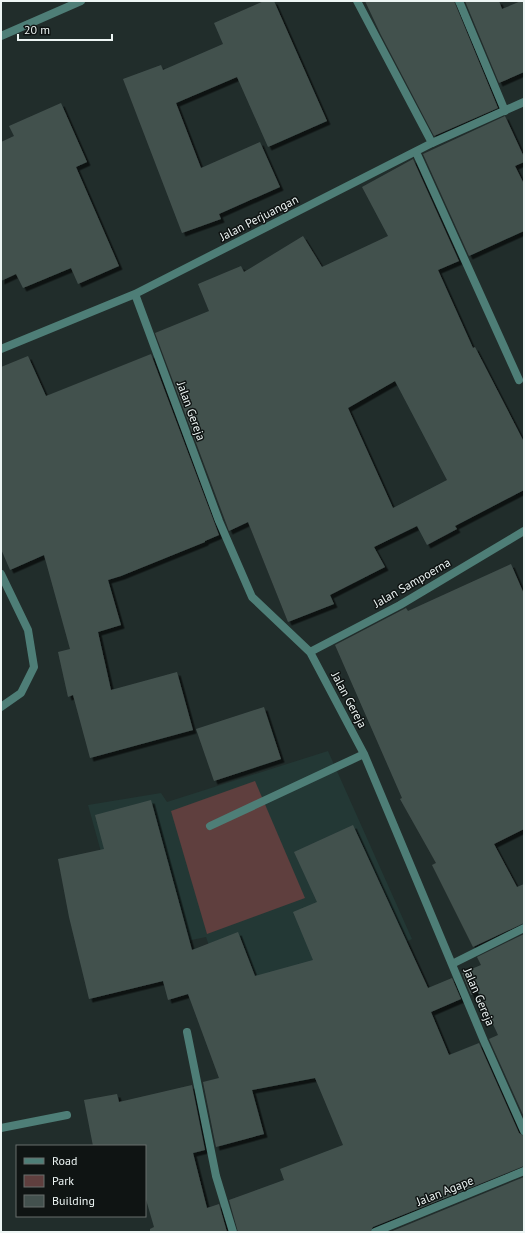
<svg xmlns="http://www.w3.org/2000/svg" width="525" height="1233" font-family="'PT Sans',sans-serif">
	<style>
		.built { fill: #233835 }
		.green { fill: #5f3f3e }
		.building { fill: #43514e; fill-rule: evenodd; filter: url(#shadow) }
		.lines { fill: none; stroke-linecap: round; stroke-linejoin: round }
		.service { stroke: #4e7e77; stroke-width: 8 }
		.minor { stroke: #4e7e77; stroke-width: 8 }
		.labels { text-anchor: middle; stroke-width: 3; stroke-linejoin: round; paint-order: stroke }
		.street-label { font-size: 12px; fill: #edf5f4; stroke: #0f1413 }
	</style>
	<defs>
		<filter id="shadow"><feDropShadow dx="3.5" dy="3.5" stdDeviation="0" flood-color="#0009"/></filter>
	</defs>
	<rect width="100%" height="100%" fill="#212d2b"/>
	<path class="built" d="M 328,751 L 412,939 L 342,971 L 232,1012 L 206,937 L 129,953 L 88,805 L 161,793 L 167,802 Z"/>
	<path class="green" d="M 255,781 L 305,898 L 207,934 L 171,811 Z"/>
	<path class="building" d="M 264,1 L 274,1 L 327,121 L 268,147 L 237,77 L 176,103 L 201,168 L 260,142 L 280,187 L 219,214 L 221,219 L 182,233 L 123,79 L 161,65 L 163,70 L 223,44 L 214,23 Z
		M 365,1 L 454,1 L 498,108 L 434,136 L 381,35 Z
		M 465,1 L 499,1 L 502,9 L 521,1 L 524,1 L 524,72 L 499,83 Z
		M 61,103 L 87,162 L 76,167 L 119,266 L 78,284 L 71,268 L 23,288 L 16,274 L 1,281 L 1,142 L 14,136 L 9,126 Z
		M 505,116 L 524,157 L 524,162 L 515,166 L 524,184 L 524,231 L 469,256 L 423,154 Z
		M 413,159 L 459,261 L 438,270 L 473,348 L 475,347 L 524,442 L 524,490 L 455,526 L 457,529 L 427,545 L 417,526 L 374,547 L 385,567 L 330,595 L 334,604 L 288,622 L 248,522 L 229,531 L 155,333 L 209,311 L 198,284 L 241,266 L 244,272 L 303,236 L 322,267 L 388,236 L 362,187 ZM 395,381 L 447,480 L 393,508 L 348,408 Z
		M 151,354 L 219,535 L 205,541 L 205,542 L 121,576 L 108,580 L 121,625 L 98,632 L 111,690 L 177,672 L 193,730 L 90,758 L 73,695 L 68,697 L 58,652 L 70,649 L 44,555 L 10,570 L 1,549 L 1,367 L 28,356 L 46,396 Z
		M 511,564 L 524,594 L 524,829 L 494,844 L 517,887 L 524,884 L 524,923 L 473,947 L 432,865 L 436,863 L 400,799 L 402,798 L 335,645 L 406,608 L 408,611 Z
		M 264,707 L 281,759 L 214,781 L 196,729 Z
		M 151,800 L 192,950 L 238,932 L 255,976 L 313,960 L 293,912 L 317,902 L 294,852 L 353,825 L 428,988 L 452,978 L 461,999 L 431,1012 L 449,1055 L 479,1043 L 519,1133 L 524,1136 L 524,1166 L 373,1227 L 370,1232 L 238,1232 L 229,1200 L 284,1180 L 280,1169 L 343,1145 L 315,1078 L 252,1090 L 264,1134 L 216,1147 L 203,1082 L 219,1078 L 188,994 L 168,1000 L 163,981 L 89,999 L 69,917 L 58,859 L 104,849 L 95,815 Z
		M 524,934 L 524,1117 L 489,1039 L 498,1035 L 478,992 L 471,995 L 462,973 L 481,965 L 477,957 Z
		M 192,1085 L 205,1150 L 193,1153 L 207,1208 L 219,1204 L 227,1232 L 150,1232 L 150,1229 L 154,1227 L 145,1196 L 145,1146 L 93,1146 L 84,1100 L 117,1094 L 119,1102 Z
		M 524,1177 L 524,1232 L 390,1232 Z"/>
	<g class="lines">
		<path class="service" d="M 357,1 L 432,143
			M 1,574 L 28,630 L 34,667 L 21,693 L 1,707
			M 1,1128 L 67,1115"/>
		<path class="minor" d="M 459,1 L 505,111
			M 1,36 L 81,1
			M 416,152 L 519,380
			M 135,294 L 219,521 L 252,597 L 310,652 L 364,754 L 484,1041 L 524,1131
			M 1,349 L 135,294 L 432,143 L 524,102
			M 310,652 L 400,605 L 524,531
			M 210,826 L 364,754
			M 452,964 L 524,928
			M 187,1032 L 216,1176 L 233,1232
			M 375,1232 L 524,1171"/>
	</g>
	<g class="labels">
		<g class="street-label">
			<text transform="translate(259 218) rotate(-27)" y="4">Jalan Perjuangan</text>
			<text transform="translate(191 411) rotate(70)" y="4">Jalan Gereja</text>
			<text transform="translate(412 583) rotate(-30)" y="4">Jalan Sampoerna</text>
			<text transform="translate(349 700) rotate(62)" y="4">Jalan Gereja</text>
			<text transform="translate(479 997) rotate(67)" y="4">Jalan Gereja</text>
			<text transform="translate(445 1191) rotate(-22)" y="4">Jalan Agape</text>
		</g>
	</g>
	<rect width="525" height="1233" fill="none" stroke="#edf5f4" stroke-width="4"/>
	<rect x="16" y="1145" width="130" height="72" fill="#0f1413" stroke="#686e6d"/>
	<rect x="24" y="1158" width="20" height="6" fill="#4e7e77" stroke="#686e6d"/>
	<text x="52" y="1165" font-size="12" fill="#edf5f4">Road</text>
	<rect x="24" y="1175" width="20" height="12" fill="#5f3f3e" stroke="#686e6d"/>
	<text x="52" y="1185" font-size="12" fill="#edf5f4">Park</text>
	<rect x="24" y="1195" width="20" height="12" fill="#43514e" stroke="#686e6d"/>
	<text x="52" y="1205" font-size="12" fill="#edf5f4">Building</text>
	<path d="M18 34v6h94v-6" fill="none" stroke="#edf5f4" stroke-width="2"/>
	<text x="24" y="34" font-size="12" fill="#edf5f4" stroke="#0f1413" stroke-width="3" paint-order="stroke">20 m</text>
</svg>
